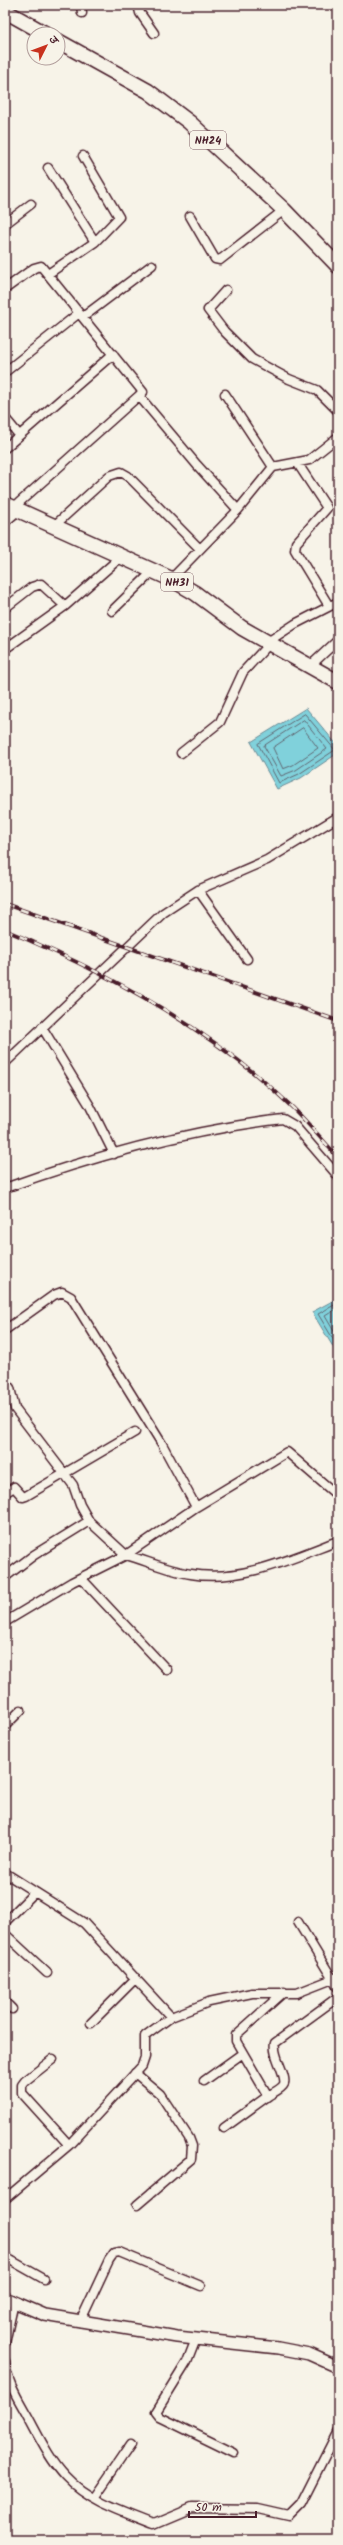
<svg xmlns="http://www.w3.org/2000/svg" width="343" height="2545" font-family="Kalam,'Playpen Sans Deva',sans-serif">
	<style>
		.water { fill: #80d1db; stroke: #6a8a95 }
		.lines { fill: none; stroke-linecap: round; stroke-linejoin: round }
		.shore { stroke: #606671; stroke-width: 1 }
		.street-casing { stroke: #4a1f2b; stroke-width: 11 }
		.secondary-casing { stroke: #4a1f2b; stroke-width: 14 }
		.highway-casing { stroke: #4a1f2b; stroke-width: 17 }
		.street { stroke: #f7f3e8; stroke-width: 8 }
		.secondary { stroke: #f7f3e8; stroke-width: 11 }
		.highway { stroke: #f7f3e8; stroke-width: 14 }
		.rail-casing { stroke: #4a1f2b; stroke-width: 4 }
		.rail { stroke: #f7f3e8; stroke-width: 2.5; stroke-dasharray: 8; stroke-linecap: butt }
		.labels { text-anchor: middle; stroke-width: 3.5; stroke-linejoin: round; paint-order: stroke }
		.shield { fill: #f7f3e8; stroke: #7e5f64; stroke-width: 1 }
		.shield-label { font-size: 11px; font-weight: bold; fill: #4a1f2b }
	</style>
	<rect width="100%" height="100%" fill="#f7f3e8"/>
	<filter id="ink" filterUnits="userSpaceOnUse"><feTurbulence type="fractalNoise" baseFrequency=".025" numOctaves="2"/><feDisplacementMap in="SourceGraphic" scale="8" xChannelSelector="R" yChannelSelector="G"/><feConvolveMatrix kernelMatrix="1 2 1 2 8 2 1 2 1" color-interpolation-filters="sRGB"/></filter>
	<g filter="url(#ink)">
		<path class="water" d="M 306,708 L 338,746 L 338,753 L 301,778 L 277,789 L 251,742 Z
			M 338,1298 L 338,1355 L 312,1312 Z"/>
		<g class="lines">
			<path class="shore" d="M 305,714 L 335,750 L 299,774 L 279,783 L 258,744 Z
				M 304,720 L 327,749 L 296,770 L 281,776 L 264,746 Z
				M 303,728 L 318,748 L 293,765 L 283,769 L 273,748 Z
				M 338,1303 L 318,1314 L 338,1347
				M 338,1308 L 325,1316 L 338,1338"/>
			<g class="street-casing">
				<path id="street" d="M 81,5 L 82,13
					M 138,5 L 140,13 L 154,33
					M 83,156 L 119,217 L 95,242
					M 190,216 L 215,259 L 220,260 L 284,210
					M 5,224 L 31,204
					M 48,274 L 95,242 L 48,168
					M 5,289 L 34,268 L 41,266 L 143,392 L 13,508
					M 226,290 L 208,310 L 224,331 L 252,359 L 289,379 L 317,390 L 338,411
					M 83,317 L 152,265
					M 5,372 L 79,313
					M 225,394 L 273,467
					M 139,396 L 197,465 L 238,510
					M 5,418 L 19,435
					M 5,448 L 113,354
					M 298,464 L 327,508 L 296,543 L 295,550 L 329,606
					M 5,522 L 19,510
					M 55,525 L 109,476 L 121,472 L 128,476 L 200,549
					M 171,579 L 238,510 L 273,467 L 309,460 L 338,437
					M 5,608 L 32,587 L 41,584 L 65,606
					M 112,611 L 154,570
					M 266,643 L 295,624 L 338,602
					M 5,649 L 65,606 L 122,556
					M 309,667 L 338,640
					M 181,753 L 220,722 L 243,672 L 269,644
					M 198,890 L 247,959
					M 42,1027 L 90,1106 L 114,1154
					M 5,1063 L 163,913 L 198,890 L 267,860 L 338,817
					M 5,1188 C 94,1156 189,1130 283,1119 L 295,1126 L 338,1176
					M 5,1330 L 54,1295 L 62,1292 L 71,1297 L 162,1444 L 196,1507
					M 5,1381 L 10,1388 L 15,1409 L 73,1485 L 80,1505 L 89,1521 L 126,1555 L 196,1507 L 287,1452 L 338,1496
					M 5,1493 L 14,1487 L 23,1497 L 26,1496 L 135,1432
					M 5,1577 L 34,1555 L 89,1521
					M 81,1578 L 167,1670
					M 5,1622 L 72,1582 L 126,1555 C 147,1561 169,1571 191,1574 C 240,1583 293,1558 338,1541
					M 5,1726 L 21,1710
					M 5,1873 L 84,1923 L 171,2017
					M 5,1922 L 35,1892
					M 298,1922 L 338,1988
					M 5,1934 L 47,1973
					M 5,2002 L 12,2009
					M 91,2023 L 136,1978
					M 53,2059 L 25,2081 L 22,2085 L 22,2093 L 69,2145
					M 135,2073 L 160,2094 L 189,2138 L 192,2146 L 191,2159 L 137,2205
					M 204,2081 L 243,2053
					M 268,2096 C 272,2093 282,2089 284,2084 C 287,2075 272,2055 275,2043 L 338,1997
					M 224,2128 L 268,2096 L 236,2041 L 236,2035 L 284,1992
					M 5,2199 L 69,2145 L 142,2066 L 145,2057 L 145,2036 L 171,2017 L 209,2002 L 252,1993 L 297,1993 L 338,1977
					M 5,2257 L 44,2279
					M 80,2322 L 109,2260 L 114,2253 L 119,2252 L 201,2286
					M 196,2339 L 187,2362 L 156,2412 L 160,2417 L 234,2453
					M 5,2343 L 14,2302
					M 5,2361 C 6,2380 18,2399 27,2415 C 38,2435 49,2459 66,2477 C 88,2501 124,2512 154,2524 L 192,2508 L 258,2509 L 289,2516 L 301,2504 L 338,2431
					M 94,2498 L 131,2444"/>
			</g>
			<g class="secondary-casing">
				<path id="secondary" d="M 5,2298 L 45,2315 L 177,2337 L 278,2348 L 309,2354 L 338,2367"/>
			</g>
			<g class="highway-casing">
				<path id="highway" d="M 5,11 L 46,34
					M 58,41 L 148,91 L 189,122 L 284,210 L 338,266
					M 5,504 L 171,579 L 195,593 L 242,628 L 338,682"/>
			</g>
			<use href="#street" class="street"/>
			<use href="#secondary" class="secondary"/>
			<use href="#highway" class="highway"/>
			<g class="rail-casing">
				<path id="rail" d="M 5,904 L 338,1021
					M 5,930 C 109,973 212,1029 293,1108 C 309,1124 323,1141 338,1157"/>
			</g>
			<use href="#rail" class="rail"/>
		</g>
	</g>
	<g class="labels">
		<g class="shield">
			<rect x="190" y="131" width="36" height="18" rx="3"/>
			<rect x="161" y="573" width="32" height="18" rx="3"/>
		</g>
		<g class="shield-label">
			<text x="208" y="144">NH24</text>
			<text x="177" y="586">NH31</text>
		</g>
	</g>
	<rect width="343" height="2545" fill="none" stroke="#f7f3e8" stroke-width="20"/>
	<rect x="10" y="10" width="323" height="2525" fill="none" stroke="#4a1f2b" stroke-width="1.5" filter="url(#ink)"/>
	<g transform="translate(46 46) rotate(48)"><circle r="19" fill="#f7f3e8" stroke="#b29e9c"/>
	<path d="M0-3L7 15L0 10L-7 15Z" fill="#c8321e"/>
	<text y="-6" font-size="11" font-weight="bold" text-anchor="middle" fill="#4a1f2b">उ</text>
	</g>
	<path d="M189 2511v6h67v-6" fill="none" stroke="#4a1f2b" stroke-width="2"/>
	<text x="195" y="2511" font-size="12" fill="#4a1f2b" stroke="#f7f3e8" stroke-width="3" paint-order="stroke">50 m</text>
</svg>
